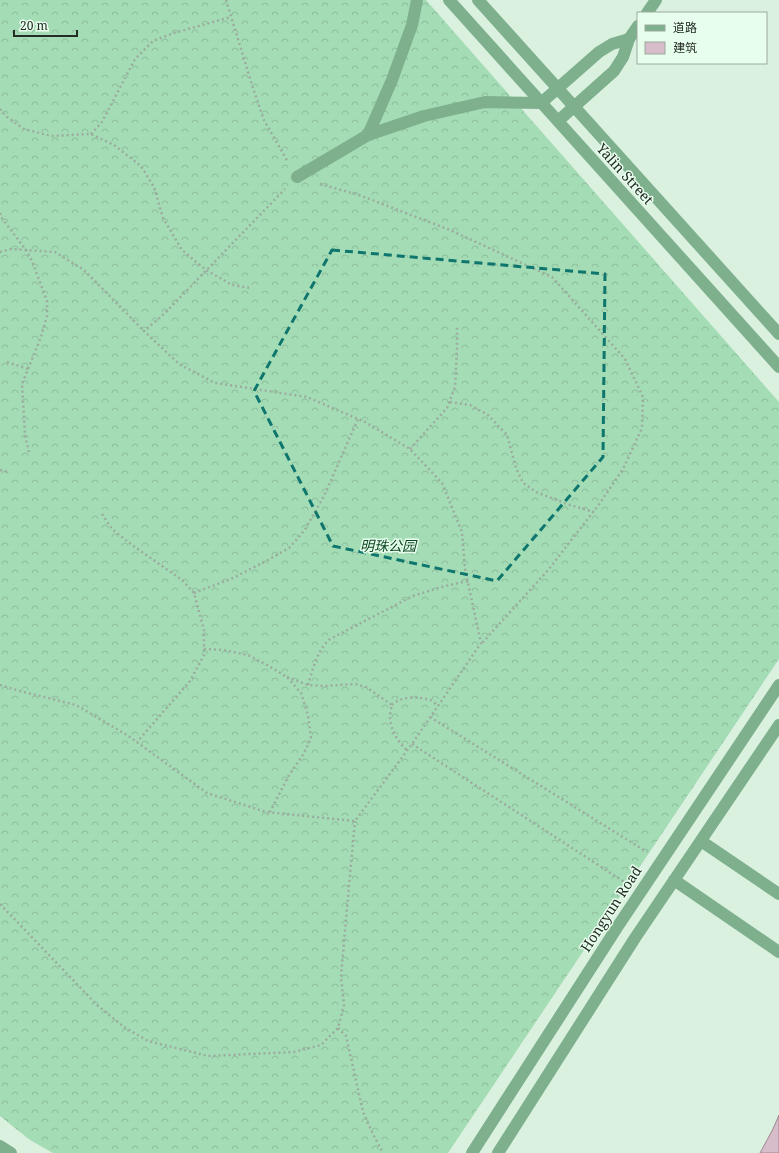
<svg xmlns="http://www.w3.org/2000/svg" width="779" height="1153" font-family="'Noto Serif','Noto Sans SC',serif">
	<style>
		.forest { fill: url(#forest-crowns) }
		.building { fill: #d6bdc9; stroke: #a08893 }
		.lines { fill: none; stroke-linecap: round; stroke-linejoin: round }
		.path { stroke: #9bac9f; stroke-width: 2.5; stroke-dasharray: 2 3; stroke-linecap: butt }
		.minor { stroke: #7eb08d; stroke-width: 12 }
		.marked { fill: none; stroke: #0f766e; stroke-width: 3; stroke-dasharray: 8 5; stroke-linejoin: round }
		.labels { text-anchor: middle; stroke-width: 3; stroke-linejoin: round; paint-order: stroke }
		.street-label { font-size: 14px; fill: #242c26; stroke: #e8feed }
		.park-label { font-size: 14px; font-style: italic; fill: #0b4625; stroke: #e8feed }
	</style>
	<defs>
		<pattern id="forest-crowns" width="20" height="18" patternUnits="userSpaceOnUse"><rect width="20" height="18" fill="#a4dcb5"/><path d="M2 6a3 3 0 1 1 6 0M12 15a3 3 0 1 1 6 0" fill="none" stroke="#8dbd9c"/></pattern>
	</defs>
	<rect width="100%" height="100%" fill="#dbf1e0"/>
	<path class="forest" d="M 0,0 L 426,0 L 779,402 L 779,659 L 448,1153 L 53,1153 L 30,1140 L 0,1116 Z"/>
	<path class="building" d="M 779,1115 L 779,1153 L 760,1153 L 773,1129 Z"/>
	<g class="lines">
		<path class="path" d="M 226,0 L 253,88 L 264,120 L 288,162
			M 0,109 L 7,117 L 24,129 L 51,136 L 91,134 L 114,145 L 141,166 L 154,187 L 163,218 L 182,250 L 206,270 L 232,285 L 251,288
			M 91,134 L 102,122 L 135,59 L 153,41 L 174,33 L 231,17
			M 320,184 L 359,195 L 450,230 L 552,277 L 625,359 L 643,397 L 642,428 L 623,469 L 600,503 L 549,569 L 482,643
			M 0,213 L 1,217 L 26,250 L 32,261 L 47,301 L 47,316 L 41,337 L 22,384 L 25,435 L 29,452
			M 0,252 L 11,249 L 55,252 L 84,270 L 144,331
			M 7,362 L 28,369
			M 450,402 L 470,405 L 488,415 L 507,435 L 516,468 L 523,483 L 538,493 L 570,505 L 594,512
			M 410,449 L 447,408 L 455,387 L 457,349 L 457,327
			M 0,470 L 8,472
			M 102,514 L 112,529 L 132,545 L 182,580 L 194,593 L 204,630 L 204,655 L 190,681 L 137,742
			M 194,593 L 233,578 L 266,561 L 289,548 L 304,531 L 324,496 L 358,419
			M 204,649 L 223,650 L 248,655 L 267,665 L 287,677 L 301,693 L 308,715 L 311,738 L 303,755 L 289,775 L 270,812
			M 287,677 L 308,685 L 324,686 L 355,684 L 366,687 L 392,705 C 391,709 390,714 390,718 C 391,730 398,743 407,750
			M 0,685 L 20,691 L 76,705 L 127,735 L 207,793 L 266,812 L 355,821 L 412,744 L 481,643 L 465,569 L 462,532 L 442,483 L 410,449 L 365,422 L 307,397 L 215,383 L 179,364 L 144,331 L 164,314 L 285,189
			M 308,685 C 313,669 317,650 330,639 L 413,596 L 441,587 L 468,581
			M 392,705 C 401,696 418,696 430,700 C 433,701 436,704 438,706
			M 430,717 L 647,852
			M 412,744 L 626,883
			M 0,904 L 97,1005 L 124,1027 L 148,1041 L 208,1056 L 294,1052 L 321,1045 L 338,1028 L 344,1005 L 341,977 L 345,930 L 355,821
			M 338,1028 L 346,1036 L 363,1112 L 373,1134 L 383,1153"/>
		<path class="minor" d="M 449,0 L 779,367
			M 478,0 L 779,334
			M 647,13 L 656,0
			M 558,121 L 614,71 L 623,57 L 629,39 L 638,26
			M 368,135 L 392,80 L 412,25 L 417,0
			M 297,177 L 368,135 L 424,116 L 485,102 L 541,103 L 599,52 L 612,44 L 629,39
			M 701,841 L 779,894
			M 674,880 L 779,952
			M 0,1146 L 11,1153
			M 472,1153 L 618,926 L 779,685
			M 498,1153 L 635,938 L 779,725"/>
	</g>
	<path class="marked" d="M 332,250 L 605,274 L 603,457 L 497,581 L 333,546 L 254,391 Z"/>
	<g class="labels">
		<g class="street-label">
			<text transform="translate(625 174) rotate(48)" y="5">Yalin Street</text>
			<text transform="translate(611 909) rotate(-57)" y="5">Hongyun Road</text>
		</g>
		<g class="park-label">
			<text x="388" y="551">明珠公园</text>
		</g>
	</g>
	<rect x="637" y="12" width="130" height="52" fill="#e8feed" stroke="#9aaa9d"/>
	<rect x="645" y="25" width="20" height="6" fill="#7eb08d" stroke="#9aaa9d"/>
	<text x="673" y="32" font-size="12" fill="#242c26">道路</text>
	<rect x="645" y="42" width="20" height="12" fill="#d6bdc9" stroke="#9aaa9d"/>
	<text x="673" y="52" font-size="12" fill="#242c26">建筑</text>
	<path d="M14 30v6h63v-6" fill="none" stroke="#242c26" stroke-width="2"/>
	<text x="20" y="30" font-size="12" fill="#242c26" stroke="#e8feed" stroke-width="3" paint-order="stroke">20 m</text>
</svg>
